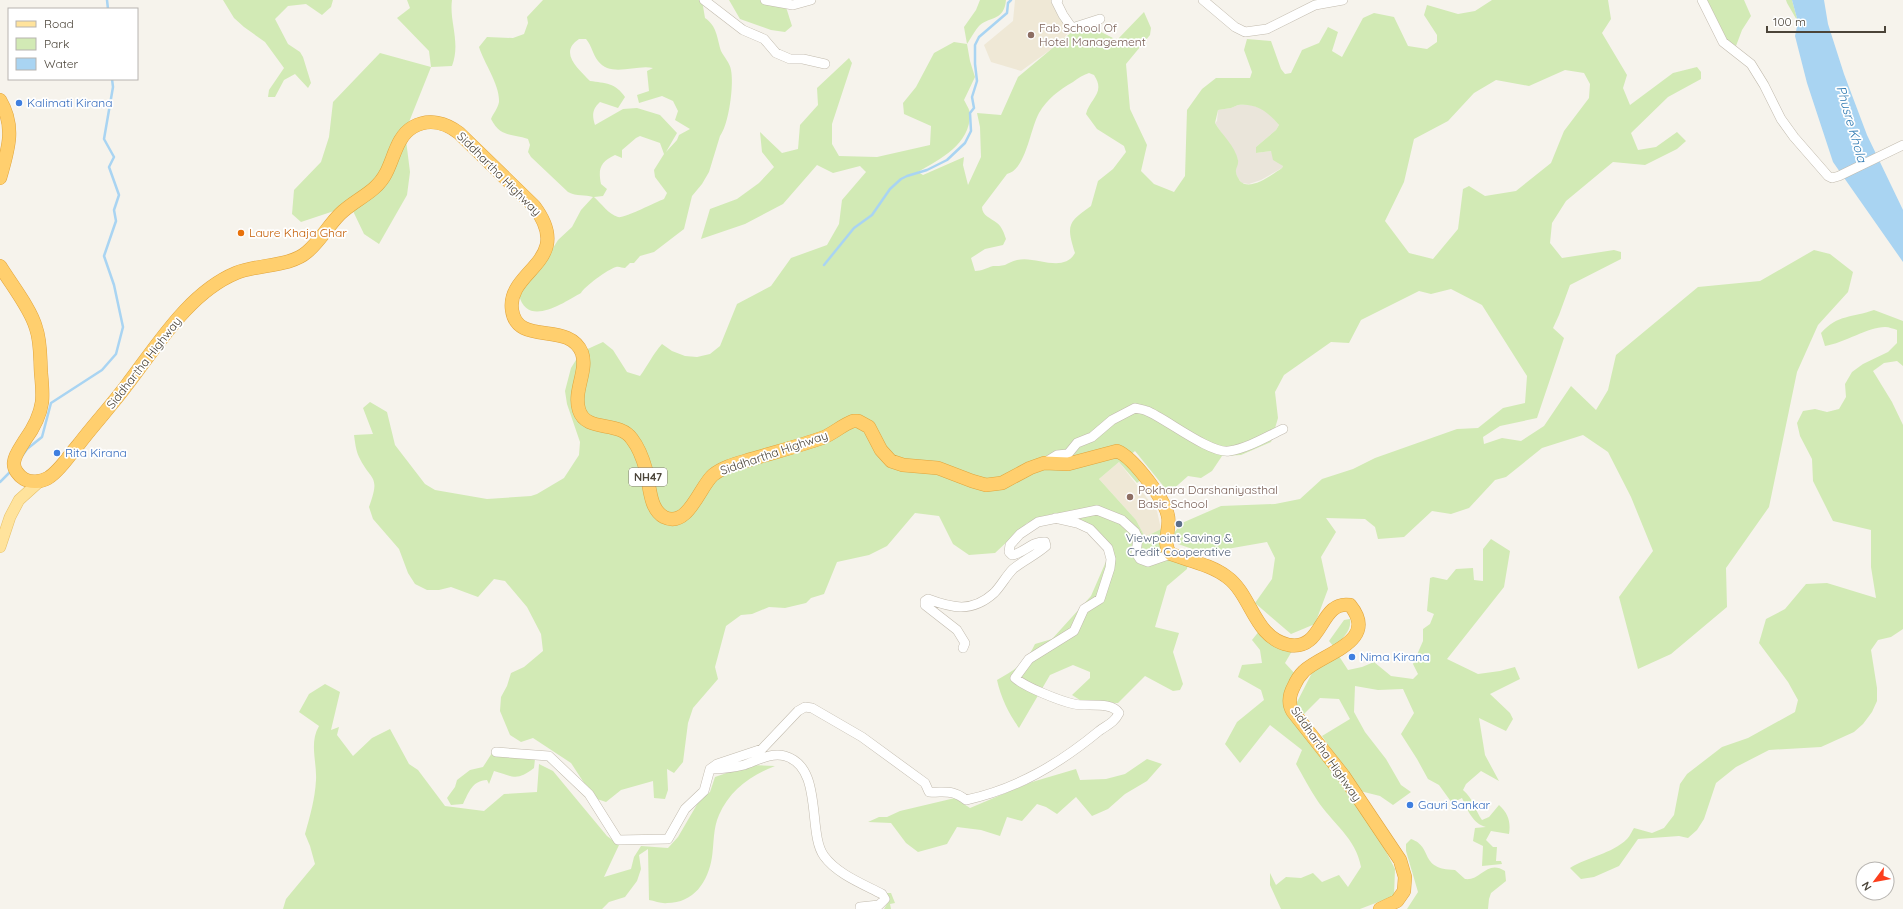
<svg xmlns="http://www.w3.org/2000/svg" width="1903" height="909" font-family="Quicksand,sans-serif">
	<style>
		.residential { fill: #eae5da }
		.education { fill: #efe8d6 }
		.green { fill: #d2eab5; fill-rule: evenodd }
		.water { fill: #a9d4f2 }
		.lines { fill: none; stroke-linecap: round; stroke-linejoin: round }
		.stream { stroke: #a9d4f2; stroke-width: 2.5 }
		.minor-casing { stroke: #c2bbae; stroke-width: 10 }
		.major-casing { stroke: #e6c16a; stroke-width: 12 }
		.highway-casing { stroke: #e0a43c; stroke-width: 14 }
		.minor { stroke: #fff; stroke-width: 9 }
		.major { stroke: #ffe39c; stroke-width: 11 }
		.highway { stroke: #ffcf6e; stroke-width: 13 }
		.education-dot { fill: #8d6e63; stroke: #fff; stroke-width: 1.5 }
		.shop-dot { fill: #3f7fe0; stroke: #fff; stroke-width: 1.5 }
		.food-dot { fill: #e8710a; stroke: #fff; stroke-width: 1.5 }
		.service-dot { fill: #5c6f8a; stroke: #fff; stroke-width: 1.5 }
		.labels { text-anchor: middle; stroke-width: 3.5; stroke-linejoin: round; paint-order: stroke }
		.shield { fill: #fff; stroke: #817c74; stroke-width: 1 }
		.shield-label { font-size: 11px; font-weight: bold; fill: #4b4439 }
		.education-label { font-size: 12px; fill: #785e54; stroke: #fff; text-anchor: start }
		.shop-label { font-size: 12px; fill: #366cbe; stroke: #fff; text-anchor: start }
		.street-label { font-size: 12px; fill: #4b4439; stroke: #fff }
		.food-label { font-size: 12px; fill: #c56008; stroke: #fff; text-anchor: start }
		.service-label { font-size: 12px; fill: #4e5e75; stroke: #fff }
		.water-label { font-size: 13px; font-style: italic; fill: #2e7ab2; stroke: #fff }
	</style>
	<rect width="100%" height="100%" fill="#f6f3ec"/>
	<path class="residential" d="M 1238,105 L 1251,105 L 1263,109 L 1269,113 L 1279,125 L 1276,130 L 1256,147 L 1256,153 L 1271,151 L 1283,166 L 1282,168 L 1261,180 L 1249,184 L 1242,183 L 1238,178 L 1235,172 L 1238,160 L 1235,154 L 1215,123 L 1217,121 L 1218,110 L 1231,108 Z"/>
	<path class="education" d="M 1015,0 L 1056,0 L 1072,28 L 1060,43 L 1021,71 L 991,62 L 984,45 L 1013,21 Z
		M 1119,462 L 1157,511 L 1161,529 L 1145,537 L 1136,520 L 1099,479 Z"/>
	<path class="green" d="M 223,0 L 333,0 L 331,7 L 322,15 L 306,4 L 288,6 L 275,19 L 288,44 L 300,52 L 303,57 L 311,83 L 308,88 L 295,74 L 284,80 L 275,97 L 268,97 L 269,90 L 284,68 L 265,42 L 244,27 L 234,18 Z
		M 407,0 L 452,0 C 449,22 461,42 452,66 L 431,67 L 405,132 L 410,172 L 407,195 L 379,244 L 364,234 L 353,211 L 340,209 L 301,222 L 292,214 L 294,190 L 321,162 L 329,137 L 333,102 L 380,53 L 431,67 L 429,51 L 397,18 L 410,8 Z
		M 543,0 L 702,0 L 705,18 C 717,26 717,38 721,51 C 724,57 730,63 731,70 C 734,85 729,124 720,136 L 709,172 L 702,184 L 692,196 L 684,229 L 654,252 L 640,256 L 634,263 L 630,263 L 625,268 C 622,268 619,266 616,267 C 608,269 584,287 581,293 C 563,303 527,328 519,295 L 548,256 L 558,240 L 572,227 L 581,210 L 593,197 C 585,194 577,197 568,192 L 531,157 L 528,152 L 530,145 L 528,139 C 511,133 501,138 491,119 C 493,114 498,108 499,102 C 500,85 484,63 479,47 L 487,37 L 513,38 L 524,34 L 528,23 L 527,17 ZM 579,39 L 586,39 C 592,46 593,55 598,61 C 611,78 636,64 653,68 L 647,71 L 649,91 L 637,95 L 639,103 L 662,96 L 673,101 L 678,111 L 675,120 L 690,129 L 679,135 L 677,140 L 666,152 L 677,133 L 660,115 L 637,108 L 623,109 L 595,125 C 592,116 592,109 600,102 L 618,108 L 625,97 C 616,83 605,83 590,81 C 579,69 558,53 579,39 ZM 640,136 L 660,143 L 664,154 L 654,170 L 655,177 L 667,193 L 664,199 C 656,202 623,219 618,217 C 608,214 602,204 594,197 L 603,196 L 607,189 L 601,184 C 598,169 600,162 615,155 L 622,158 L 622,150 L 636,138 Z
		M 729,0 L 786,0 L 786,7 L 792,26 L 785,32 L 771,30 L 740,19 Z
		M 980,0 L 1006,0 C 1004,21 991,16 980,25 C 975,30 971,38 967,44 L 970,61 L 975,77 L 964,100 C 966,104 970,110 970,114 C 970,145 940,159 918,172 L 923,175 L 964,157 L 963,165 L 968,185 L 981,157 L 980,127 L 977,113 L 1001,115 L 1018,77 L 1073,31 L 1095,29 L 1117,40 L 1144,12 L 1151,28 L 1150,35 L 1126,64 L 1130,109 L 1147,145 L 1141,171 L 1154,184 L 1174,192 L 1185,176 L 1187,110 L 1202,89 L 1216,78 L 1250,78 L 1252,72 L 1244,50 L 1247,39 L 1271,41 L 1281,69 L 1285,74 L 1291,73 L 1302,50 L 1319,43 L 1328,27 L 1338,32 L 1332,51 L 1342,57 L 1363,18 L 1374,13 L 1394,17 L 1408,46 L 1427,49 L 1437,42 L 1437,35 L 1424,15 L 1427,5 L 1458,14 L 1475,11 L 1492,0 L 1608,0 L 1611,19 L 1602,33 L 1627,75 L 1623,88 L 1630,105 L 1673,73 L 1697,67 L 1701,72 L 1701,79 L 1668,97 L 1631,133 L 1638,150 L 1656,147 L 1677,132 L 1686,141 L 1677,149 L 1645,165 L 1613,162 L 1566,201 L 1552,223 L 1550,243 L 1562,258 L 1614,250 L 1621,252 L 1621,259 L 1570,285 L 1559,315 L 1553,328 L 1564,338 L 1537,418 L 1500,426 L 1483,437 L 1484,444 L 1502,438 L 1521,441 L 1544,426 L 1571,386 L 1596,410 L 1608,390 L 1616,355 L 1698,287 L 1760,281 L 1814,250 L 1830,254 L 1853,272 L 1848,292 L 1818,325 L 1797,372 L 1769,507 L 1726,568 L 1727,607 L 1671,654 L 1638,669 L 1619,597 L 1653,551 L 1631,497 L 1608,452 L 1583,435 L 1542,448 L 1506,477 L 1495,480 L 1469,508 L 1451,514 L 1432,511 L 1404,537 L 1378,539 L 1375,527 L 1365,519 L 1326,518 L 1336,532 L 1321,557 L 1328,589 L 1315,624 L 1291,634 L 1255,603 L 1272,579 L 1275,558 L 1267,542 L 1204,553 L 1178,544 L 1174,533 L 1182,523 L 1221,506 L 1275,504 L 1300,499 L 1322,479 L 1353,469 L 1375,458 L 1457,429 L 1478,428 L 1503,408 L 1525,403 L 1527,376 L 1482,305 L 1451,289 L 1431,294 L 1419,291 L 1361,320 L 1349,343 L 1331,342 L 1284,375 L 1275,392 L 1278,418 L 1271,442 L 1241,455 L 1222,456 L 1212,471 L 1201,478 L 1188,476 L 1169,493 L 1135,451 L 1128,457 L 1142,479 L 1137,483 L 1119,462 L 1099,479 L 1136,520 L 1145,537 L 1161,529 L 1166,548 L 1188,562 L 1187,569 L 1167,586 L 1155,627 L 1179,633 L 1173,652 L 1183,684 L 1180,690 L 1173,691 L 1145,676 L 1118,703 L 1083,702 L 1072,695 L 1090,678 L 1090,672 L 1073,665 L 1050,675 L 1019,728 C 1009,714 1001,698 997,680 C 1015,670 1026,663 1035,644 L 1052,639 L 1091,596 L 1111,550 L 1091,526 L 1052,514 L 1027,523 L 995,553 L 969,555 L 953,544 L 939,516 L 915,513 L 887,546 L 869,555 L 837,562 L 824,594 L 811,598 L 806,603 L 785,608 L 769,607 L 752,614 L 741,615 L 726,626 L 715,667 L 718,679 L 693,708 L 688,723 L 683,762 L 674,773 L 667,769 L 668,790 L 665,799 L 654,798 L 653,781 L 621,790 L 606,802 L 594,798 L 571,763 L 533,738 L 521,742 L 510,735 L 500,711 L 501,697 L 507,686 L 511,673 L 524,667 L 543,651 L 541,634 L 527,607 L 505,581 L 494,579 L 478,597 L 451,587 L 439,590 L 427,590 L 415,584 L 408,573 L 399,549 L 373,519 L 369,507 C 381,474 371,482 359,457 C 356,451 355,442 354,435 L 373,434 L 363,408 L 370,402 L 387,412 L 395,445 L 425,484 L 435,490 L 487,499 L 531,496 L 537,494 L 564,478 L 579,455 L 580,442 L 567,404 L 565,391 L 571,368 L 581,352 L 603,342 L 613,350 L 627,372 L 640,376 C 648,365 653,354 662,344 L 672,351 L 685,356 L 697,357 L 710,354 L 720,346 L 737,304 L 771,286 L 791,258 L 827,245 L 839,224 L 842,200 L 866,172 L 860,166 L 833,173 L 817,165 L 783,204 L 745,224 L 701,239 L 710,209 L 737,199 L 759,183 L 774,167 L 762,152 L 760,132 L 782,153 L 798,149 L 800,125 L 818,105 L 817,88 L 849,58 L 852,63 L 832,124 L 832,144 L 839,156 L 877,157 L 930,145 L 931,126 L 904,114 L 903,103 L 916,87 L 934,53 L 954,42 L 967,44 L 964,27 L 976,10 ZM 1565,70 L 1584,73 L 1590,84 L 1589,98 L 1564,131 L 1551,163 L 1516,191 L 1485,196 L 1469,186 L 1463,189 L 1458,229 L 1433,259 L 1409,253 L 1385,221 L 1404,182 L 1414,139 L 1448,121 L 1474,93 L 1496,80 L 1529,86 ZM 1089,73 L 1094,75 C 1106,93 1090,98 1086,114 L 1097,129 L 1124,146 L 1126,152 L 1113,169 L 1098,181 L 1091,206 C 1068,222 1066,225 1075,253 C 1063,274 1035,255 1017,260 C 1012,261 1009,263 1005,265 C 1001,266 997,266 993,266 C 986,268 982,271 975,271 L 971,258 L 985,249 L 1003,245 L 1006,239 C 1004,233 1002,227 997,223 C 991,218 982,216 982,207 L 1007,174 C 1026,170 1030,129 1039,113 C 1047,99 1059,90 1073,82 C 1078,78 1083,75 1089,73 ZM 1238,105 C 1257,103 1268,112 1279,125 L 1276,130 L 1256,147 L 1256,153 L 1271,151 L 1273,160 L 1283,166 L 1282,168 C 1273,174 1250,192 1240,181 C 1239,179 1236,175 1236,172 C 1235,169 1239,165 1238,160 C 1235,146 1222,135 1215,123 L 1218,110 L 1231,108 Z
		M 1707,0 L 1744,0 L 1751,16 L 1742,30 L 1736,46 L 1727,40 Z
		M 1786,0 L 1792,0 L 1798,22 L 1787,3 Z
		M 1874,310 L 1903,321 L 1903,366 L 1897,361 L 1884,363 L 1873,371 L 1892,402 L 1903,425 L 1903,629 L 1891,637 L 1878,640 L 1871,650 L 1877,688 L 1877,701 L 1872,712 L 1863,724 L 1854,732 L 1821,747 L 1769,750 L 1736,767 L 1716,783 L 1704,819 L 1697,830 L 1688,838 L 1679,836 L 1638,839 L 1619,866 L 1594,877 L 1581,879 L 1570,868 C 1587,857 1612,854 1627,839 C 1630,836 1632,831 1634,828 L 1652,833 L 1664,828 L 1674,815 L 1680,784 L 1687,774 L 1722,747 L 1748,738 L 1795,712 L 1798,700 L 1788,682 L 1759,643 L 1766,619 L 1785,609 L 1806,584 L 1827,583 L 1876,598 L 1871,567 L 1871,530 L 1833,521 L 1813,481 L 1812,459 L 1800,436 L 1797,423 L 1803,411 L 1815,409 L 1827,412 L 1839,409 L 1846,397 L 1845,384 L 1852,372 L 1863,364 L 1888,352 L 1897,343 L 1897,330 C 1894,329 1889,327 1885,327 C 1868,327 1844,343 1825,346 L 1821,333 C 1838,314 1852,318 1874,310 Z
		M 1491,539 L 1510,551 L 1504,587 L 1447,659 L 1478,674 L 1500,671 L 1515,667 L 1520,679 L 1490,694 L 1510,713 L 1513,719 L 1506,731 L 1479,718 L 1485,755 L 1499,781 L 1481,771 L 1466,784 L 1463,790 C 1473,798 1475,810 1482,820 L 1489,817 L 1499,805 C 1508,813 1511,822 1509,834 L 1491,831 L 1486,840 L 1493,847 L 1497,847 L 1496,861 L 1501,861 L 1502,864 L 1482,866 L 1483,846 L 1473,841 L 1475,828 L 1486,827 C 1473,824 1467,809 1462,798 L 1452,803 L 1439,785 L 1428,779 L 1417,759 L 1401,734 L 1414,713 L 1403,689 L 1378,690 L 1355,686 L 1354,712 L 1365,732 L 1386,759 L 1401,785 L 1411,792 L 1393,805 L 1380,796 L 1360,791 L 1322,736 L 1350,719 L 1339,699 L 1320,698 L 1304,714 L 1296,704 L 1315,667 L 1337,653 L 1348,670 L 1362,667 L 1374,662 L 1391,676 L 1413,679 L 1418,674 L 1413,664 L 1423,641 L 1423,629 L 1430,624 L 1434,614 L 1427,611 L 1430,578 L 1433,577 L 1447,580 L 1456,569 L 1473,568 L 1474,580 L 1483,581 L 1483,549 Z
		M 1350,619 C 1352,631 1342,639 1334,647 L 1329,641 L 1344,620 Z
		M 1260,630 L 1292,651 L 1285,663 L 1297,676 L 1285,690 L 1328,763 L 1377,834 L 1395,869 L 1394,896 L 1360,909 L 1281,909 L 1270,885 L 1270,873 L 1276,885 L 1286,877 L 1301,878 L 1313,873 L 1322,882 L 1339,875 L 1348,887 L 1361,867 C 1356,838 1332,823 1317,800 C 1309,788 1303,776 1296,764 L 1302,750 L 1270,725 L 1240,763 L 1225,744 L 1237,722 L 1264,700 L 1261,690 L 1238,677 L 1242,665 L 1262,663 L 1260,650 L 1252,640 Z
		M 325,684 L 340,692 L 331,730 L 339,727 L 337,735 L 353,756 L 372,738 L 390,729 L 409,764 L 418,770 L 445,806 L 484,811 L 504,794 L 537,792 L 539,764 L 553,771 L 607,836 L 619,845 L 604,877 L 631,869 L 634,857 L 641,846 L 668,848 L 678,837 L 699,801 L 710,792 L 715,777 L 750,765 L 775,766 C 751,775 729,791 719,815 C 713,828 714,844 712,857 C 708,882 694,903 667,903 C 662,904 655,901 649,900 L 648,849 L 639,855 L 641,869 L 637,881 L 625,897 L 609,902 L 602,909 L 283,909 L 286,899 L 315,864 L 310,846 L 305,834 C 310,816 315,799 316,780 C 317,762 309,743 319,726 L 299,712 L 309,694 Z
		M 492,753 L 535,759 L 534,768 C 517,781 514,777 494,771 L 489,784 L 487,780 C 472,781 469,792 463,804 L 451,805 L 447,798 L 455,787 L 457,780 L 470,770 L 483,767 Z
		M 1147,759 L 1162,764 L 1147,781 L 1125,794 L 1108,809 L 1092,816 L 1076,797 L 1057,814 L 1046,807 L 1037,804 L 1022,821 L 1007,817 L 1000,836 L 981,830 L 957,827 L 947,844 L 918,852 L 906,843 L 891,823 L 868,822 L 879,817 L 887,817 L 900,811 L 955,798 L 970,808 L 1032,782 L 1076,769 L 1080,780 L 1106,779 L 1125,774 Z
		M 1411,839 C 1434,847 1418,869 1455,870 L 1465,879 C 1481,881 1487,859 1505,871 L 1506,881 L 1491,893 L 1489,899 L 1488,909 L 1407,909 L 1418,892 L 1406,851 L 1406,844 Z
		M 885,893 L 891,893 L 895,903 L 890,904 L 891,909 L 884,909 L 890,899 Z"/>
	<path class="water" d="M 1792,0 L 1824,0 L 1828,24 L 1844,74 L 1867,135 L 1903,210 L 1903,262 L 1833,162 L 1807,83 L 1795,36 L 1798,22 Z"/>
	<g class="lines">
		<path class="stream" d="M 107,0 L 108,9
			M 824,265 L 854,228 L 872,215 L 890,189 L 901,179 L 907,176 L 927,170 L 947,160 L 965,143 L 971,131 L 970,113 L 974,108 L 972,97 L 977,81 L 975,64 L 975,45 L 979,37 L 1007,13 L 1008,3 L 1011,0
			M 22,456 L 27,449 L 42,437 L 51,403 L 102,370 L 116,354 L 123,327 L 114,285 L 104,256 L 116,221 L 114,210 L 119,195 L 109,167 L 114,157 L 104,139 L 113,87 L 112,79
			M 0,482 L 11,471"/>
		<g class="minor-casing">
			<path id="minor" d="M 704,0 L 743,30 L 764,39 L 776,53 L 790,59 L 803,59 L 825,64
				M 765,0 L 793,5 L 811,0
				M 1058,0 L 1056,1 L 1063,15 L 1072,28 L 1100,19
				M 1203,0 L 1235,27 L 1245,32 L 1267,29 L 1315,5 L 1343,0
				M 1702,0 L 1723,42 L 1751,64 L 1764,85 L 1781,119 L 1794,137 L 1828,176 L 1832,178 L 1839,176 L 1903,145
				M 1044,463 L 1057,455 L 1068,454 L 1077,443 L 1092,437 L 1112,420 L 1135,408 C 1138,409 1143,409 1147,411 C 1165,418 1210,454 1229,451 C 1248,448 1266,437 1283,429
				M 963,648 L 965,643 L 957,630 L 925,605 L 925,601 L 928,599 C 952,608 972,613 994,593 C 1001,586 1006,576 1013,569 C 1024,560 1036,555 1046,546 L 1045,542 C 1032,541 1024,553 1012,555 L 1009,552 L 1010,545 L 1020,534 L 1038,522 L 1097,510 L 1122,520 L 1135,532 L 1138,538 L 1136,553 L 1140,559 L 1148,562 L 1171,554
				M 496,752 L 549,756 L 589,794 L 618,840 L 668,839 L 685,809 L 704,791 L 710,769 L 717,764 L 762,749 L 798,711 L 805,707 L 812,708 L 862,737 L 925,783 L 929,792 C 945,793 952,789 966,800 C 1017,789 1059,764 1099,731 C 1107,725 1114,723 1119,713 C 1111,701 1087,707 1074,704 C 1060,701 1025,687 1015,678 L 1029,659 L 1074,631 L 1084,609 L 1100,599 L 1110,568 L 1111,559 L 1108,548 L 1090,529 L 1077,523 L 1055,518
				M 710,769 C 721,769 733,768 744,765 C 756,761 771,752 785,756 C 824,767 807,833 824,856 C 837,874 863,884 882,894 L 885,899 L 879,905 L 860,907 L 860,909"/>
		</g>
		<g class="major-casing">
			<path id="major" d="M 0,547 L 10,517 L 19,500 L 40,481"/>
		</g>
		<g class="highway-casing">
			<path id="highway" d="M 0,100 C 16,127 8,150 0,178
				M 0,266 C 11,284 31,309 36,328 C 41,342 40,358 41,373 C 42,383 43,393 42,402 C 40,416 33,429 25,440 C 21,447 15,454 14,462 C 13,469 19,476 24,479 C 31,483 41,482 48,478 C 60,471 70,454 79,444 C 95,423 113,404 129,382 C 158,344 190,292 236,273 C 258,264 290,267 307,252 C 320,241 328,226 340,214 C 355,199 376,193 386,173 C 394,158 397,136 413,127 C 429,118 446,123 459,133 L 534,206 C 576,262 506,270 512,310 C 517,347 569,320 582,353 C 588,371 573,391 579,410 C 586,433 619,420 632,439 C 639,448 643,459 646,470 C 650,485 649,509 664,517 C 688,529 700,486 713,475 C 724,466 739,463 752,459 C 775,452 799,446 822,438 C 833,434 842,425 853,421 L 858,421 L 869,427 L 881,450 L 891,461 L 903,465 L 938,468 L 972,481 L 986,485 L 1002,483 L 1030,468 L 1044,463 L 1068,464 L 1117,451 C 1133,457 1165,500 1168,516 C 1171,528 1161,545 1171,554 C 1190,561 1211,565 1227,577 C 1252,595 1254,638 1289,645 C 1324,651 1319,600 1350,605 C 1380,642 1323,653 1304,671 C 1300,675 1296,681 1294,686 C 1289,695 1288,704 1293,712 L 1343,775 L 1400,860 L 1405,877 L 1404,891 L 1397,901 L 1380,909"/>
		</g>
		<use href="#minor" class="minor"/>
		<use href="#major" class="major"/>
		<use href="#highway" class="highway"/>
	</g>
	<g class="education-dot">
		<circle cx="1031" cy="35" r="4"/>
		<circle cx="1130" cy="497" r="4"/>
	</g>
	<g class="shop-dot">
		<circle cx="19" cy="103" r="4"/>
		<circle cx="57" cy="453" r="4"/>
		<circle cx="1352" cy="657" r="4"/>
		<circle cx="1410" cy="805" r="4"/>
	</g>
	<circle class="food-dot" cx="241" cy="233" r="4"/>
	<circle class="service-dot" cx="1179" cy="524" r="4"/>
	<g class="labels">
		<rect class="shield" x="629" y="468" width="38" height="18" rx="3"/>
		<g class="shield-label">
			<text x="648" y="481">NH47</text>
		</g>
		<g class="education-label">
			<text x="1039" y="32">Fab School Of<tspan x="1039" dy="14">Hotel Management</tspan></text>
			<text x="1138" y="494">Pokhara Darshaniyasthal<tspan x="1138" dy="14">Basic School</tspan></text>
		</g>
		<g class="shop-label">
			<text x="27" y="107">Kalimati Kirana</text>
			<text x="65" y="457">Rita Kirana</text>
			<text x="1360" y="661">Nima Kirana</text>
			<text x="1418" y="809">Gauri Sankar</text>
		</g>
		<g class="street-label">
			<text transform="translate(499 174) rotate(45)" y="4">Siddhartha Highway</text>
			<text transform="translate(144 363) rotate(-52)" y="4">Siddhartha Highway</text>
			<text transform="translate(774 453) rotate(-19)" y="4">Siddhartha Highway</text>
			<text transform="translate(1326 754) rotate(55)" y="4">Siddhartha Highway</text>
		</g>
		<g class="food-label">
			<text x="249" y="237">Laure Khaja Ghar</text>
		</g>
		<g class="service-label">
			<text x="1179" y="542">Viewpoint Saving &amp;<tspan x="1179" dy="14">Credit Cooperative</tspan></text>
		</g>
		<g class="water-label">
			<text transform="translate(1852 124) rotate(74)" y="5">Phusre Khola</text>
		</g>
	</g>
	<rect x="8" y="8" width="130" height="72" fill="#ffffff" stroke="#b7b4b0"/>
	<rect x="16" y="21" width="20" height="6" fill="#ffe39c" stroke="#b7b4b0"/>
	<text x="44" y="28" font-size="12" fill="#4b4439">Road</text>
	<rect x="16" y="38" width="20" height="12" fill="#d2eab5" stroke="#b7b4b0"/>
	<text x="44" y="48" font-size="12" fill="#4b4439">Park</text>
	<rect x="16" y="58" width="20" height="12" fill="#a9d4f2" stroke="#b7b4b0"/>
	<text x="44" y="68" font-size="12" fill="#4b4439">Water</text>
	<g transform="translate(1875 881) rotate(238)"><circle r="19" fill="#ffffff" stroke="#b7b4b0"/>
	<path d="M0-3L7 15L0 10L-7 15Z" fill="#fc3f1d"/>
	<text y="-6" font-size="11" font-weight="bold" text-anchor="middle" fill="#4b4439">N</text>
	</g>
	<path d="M1767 26v6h118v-6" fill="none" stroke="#4b4439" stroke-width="2"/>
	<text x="1773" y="26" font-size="12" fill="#4b4439" stroke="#ffffff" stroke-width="3" paint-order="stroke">100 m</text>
</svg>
